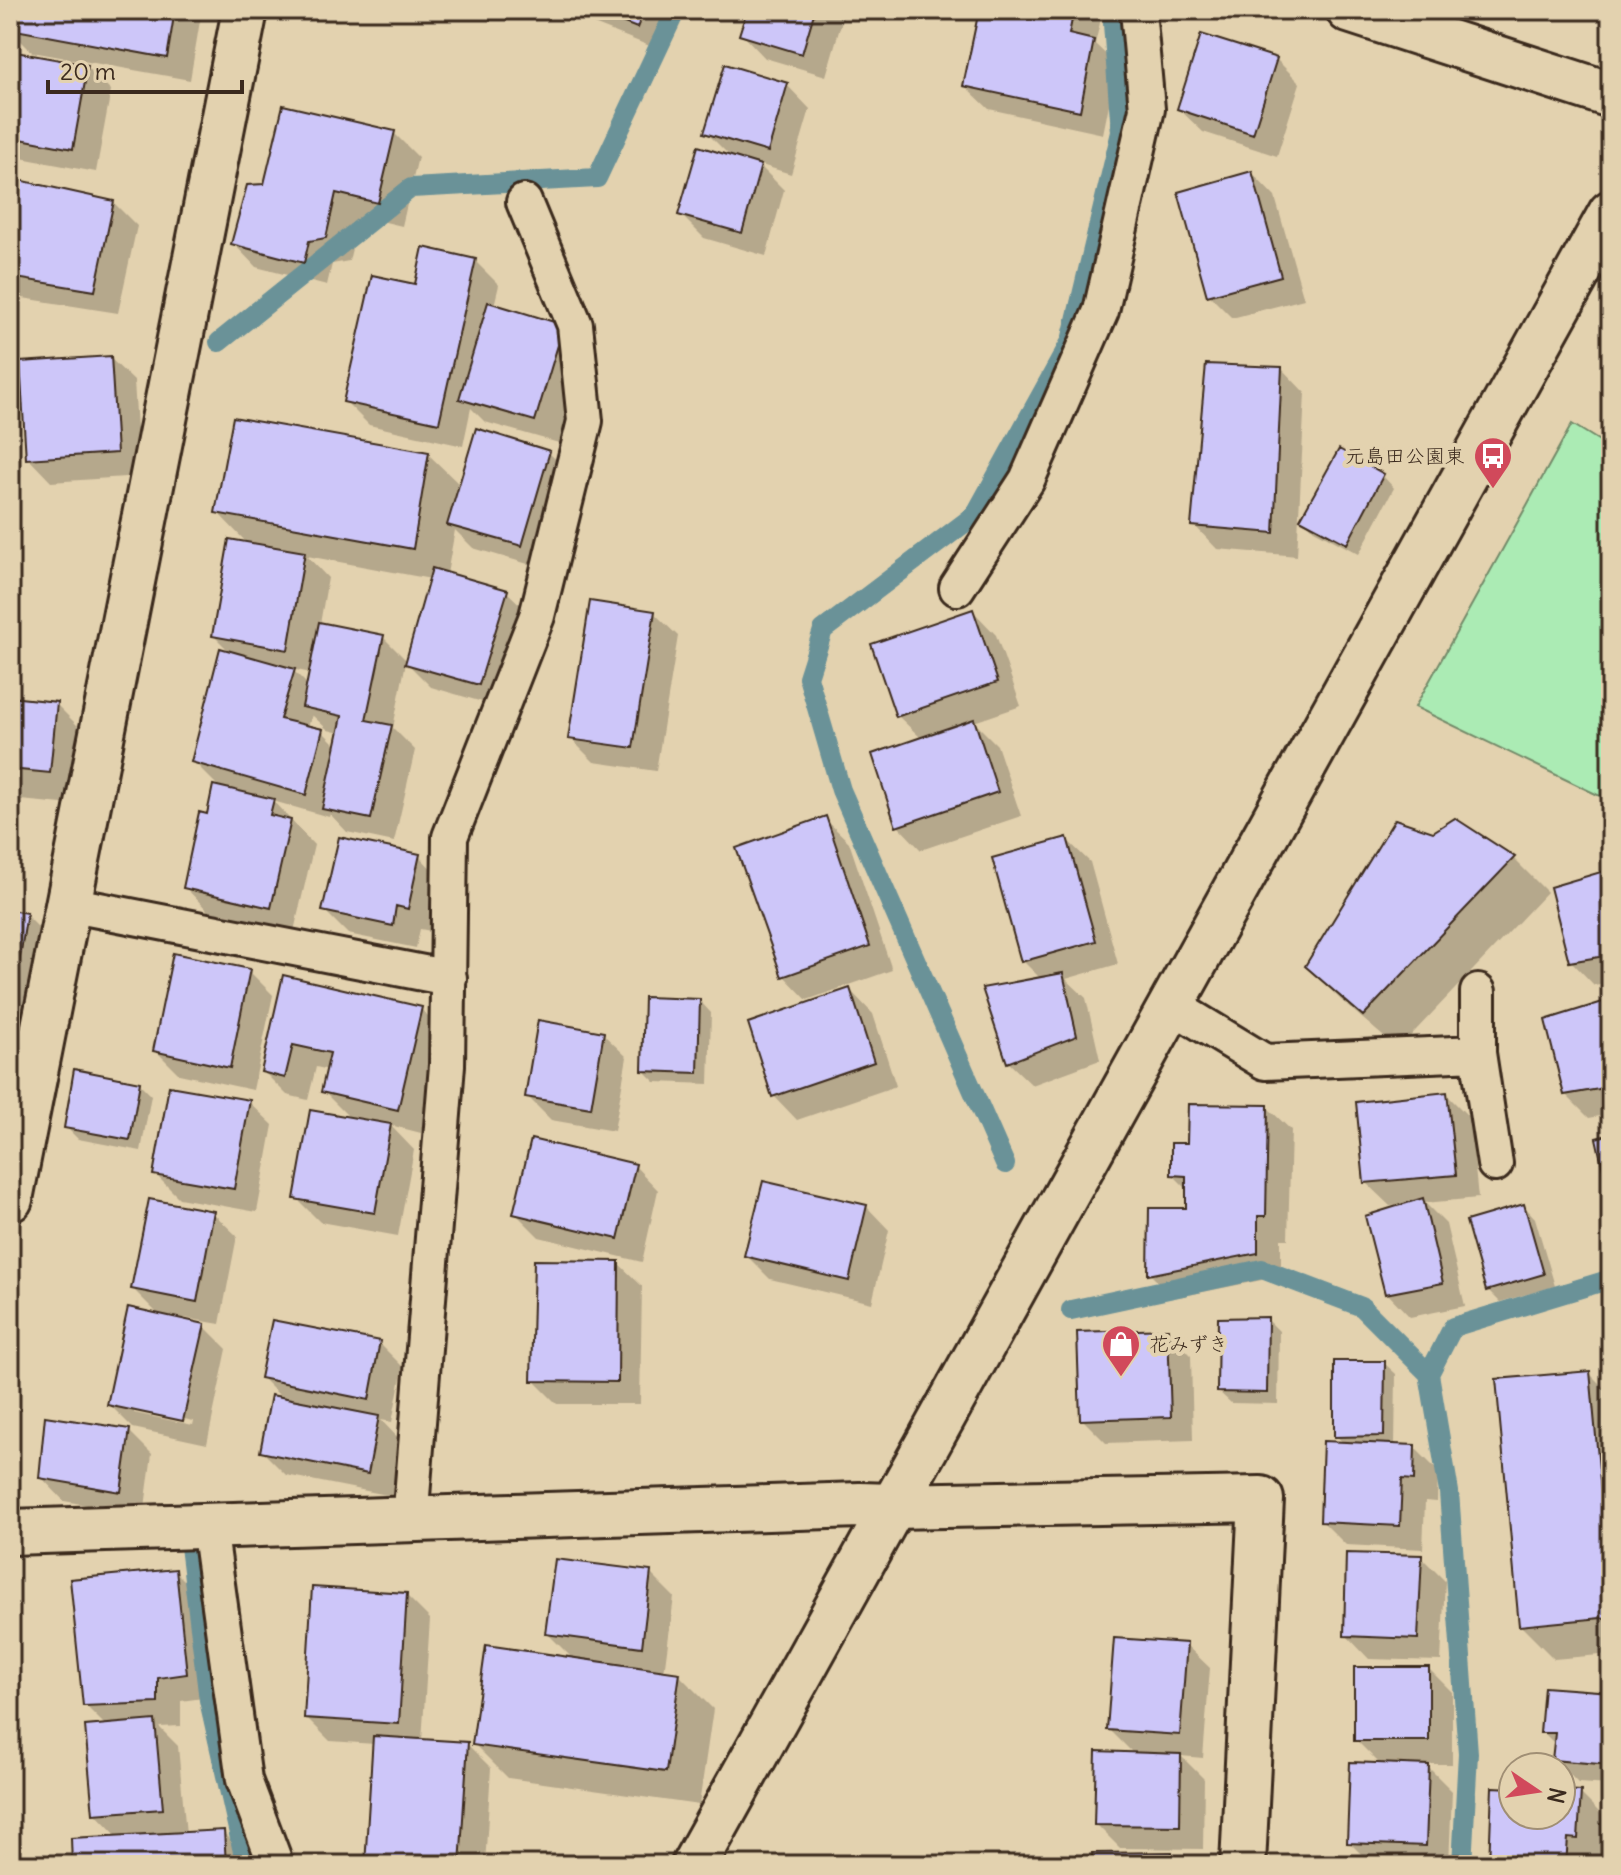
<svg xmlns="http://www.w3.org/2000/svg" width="1621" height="1875" font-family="Delius,'Klee One',sans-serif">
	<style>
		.green { fill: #abebb4; stroke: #738a69; stroke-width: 2 }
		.shadow { fill: #0003; fill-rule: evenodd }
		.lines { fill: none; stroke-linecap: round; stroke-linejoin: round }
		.stream { stroke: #6a9298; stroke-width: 20 }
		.building { fill: #cdc6f9; stroke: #3b2a1e; stroke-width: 2 }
		.service-casing { stroke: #3b2a1e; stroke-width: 40 }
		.minor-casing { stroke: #3b2a1e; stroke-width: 50 }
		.tertiary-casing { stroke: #3b2a1e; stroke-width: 50 }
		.service { stroke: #e3d2af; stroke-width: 34 }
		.minor { stroke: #e3d2af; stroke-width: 44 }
		.tertiary { stroke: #e3d2af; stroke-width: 44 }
		.labels { text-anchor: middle; stroke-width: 8; stroke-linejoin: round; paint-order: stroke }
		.poi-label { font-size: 20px; fill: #3b2a1e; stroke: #e3d2af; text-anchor: end }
	</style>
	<rect width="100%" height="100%" fill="#e3d2af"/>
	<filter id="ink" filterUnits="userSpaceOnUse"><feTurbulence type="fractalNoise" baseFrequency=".0125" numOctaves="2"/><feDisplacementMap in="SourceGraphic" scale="16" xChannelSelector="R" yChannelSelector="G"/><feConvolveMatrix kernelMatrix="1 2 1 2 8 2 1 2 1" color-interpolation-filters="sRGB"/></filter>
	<g filter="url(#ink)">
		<path class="green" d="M 1572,424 L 1611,448 L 1611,769 L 1602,797 L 1415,707 Z"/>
		<path class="shadow" d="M 10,10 L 196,10 L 201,15 L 190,80 L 32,52 L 10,30 Z
			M 575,10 L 676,10 L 660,50 L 586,21 Z
			M 749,10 L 845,10 L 826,76 L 765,58 L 742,34 Z
			M 981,10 L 1103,10 L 1095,44 L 1117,65 L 1103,134 L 989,109 L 965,86 Z
			M 10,53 L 87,67 L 111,90 L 96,172 L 10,156 Z
			M 1276,59 L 1300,83 L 1277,156 L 1203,132 L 1179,109 Z
			M 787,85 L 810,109 L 791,174 L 758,164 L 784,190 L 766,256 L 704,238 L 680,214 L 732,158 L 707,133 Z
			M 394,133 L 418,157 L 402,226 L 360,216 L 349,261 L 332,264 L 327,285 L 256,267 L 233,243 L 266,186 Z
			M 1252,173 L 1275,197 L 1304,299 L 1232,318 L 1209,295 Z
			M 10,180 L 113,202 L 137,226 L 118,313 L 10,296 Z
			M 475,261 L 499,285 L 494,306 L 586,351 L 559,443 L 485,422 L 471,408 L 463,446 L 369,425 L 346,402 L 417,286 Z
			M 110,358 L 134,381 L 140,476 L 51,482 L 28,458 Z
			M 1282,369 L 1305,393 L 1297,556 L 1217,549 L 1194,525 Z
			M 549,453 L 573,476 L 545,569 L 473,548 L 455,530 L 447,574 L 507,592 L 531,615 L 503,708 L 431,687 L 406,662 L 393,728 L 415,750 L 394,842 L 347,832 L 330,814 L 329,817 L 273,801 L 314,845 L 294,931 L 208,911 L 185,887 L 209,817 L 221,789 L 193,761 L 231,653 L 214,636 L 249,545 L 217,512 L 428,454 L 461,486 ZM 307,556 L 431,579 L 408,662 L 383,637 L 320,624 L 328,578 ZM 292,669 L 311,673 L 308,685 ZM 312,715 L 328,730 L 340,733 L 337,746 L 322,731 L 308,727 Z
			M 1383,476 L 1394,488 L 1359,554 L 1314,530 L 1303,519 Z
			M 973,611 L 996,635 L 1021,706 L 974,722 L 997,745 L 1021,816 L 921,850 L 898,826 L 922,739 L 898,716 Z
			M 654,613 L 678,636 L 656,771 L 594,762 L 570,738 Z
			M 10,699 L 56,704 L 90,738 L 83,806 L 10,799 Z
			M 825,819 L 849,842 L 892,970 L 807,1000 L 784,976 Z
			M 1066,839 L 1090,862 L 1118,964 L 1066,979 L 1086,998 L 1100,1060 L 1032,1085 L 1008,1062 L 1041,979 L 1023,961 Z
			M 419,856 L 442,880 L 431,931 L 420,929 L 416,948 L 348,934 L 324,910 Z
			M 1513,858 L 1547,892 L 1398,1049 L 1341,1000 L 1307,966 Z
			M 1611,871 L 1611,982 L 1594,985 L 1571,961 Z
			M 10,912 L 26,915 L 50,939 L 33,1044 L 10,1040 Z
			M 249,971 L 273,995 L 253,1090 L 179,1074 L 155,1050 Z
			M 285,977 L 421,1009 L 444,1032 L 421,1133 L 390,1125 L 414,1150 L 398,1236 L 320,1222 L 297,1199 L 351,1119 L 324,1092 L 329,1070 L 316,1067 L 308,1100 L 287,1095 L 263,1071 Z
			M 850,990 L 873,1014 L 896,1086 L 797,1120 L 774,1096 Z
			M 700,1001 L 711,1013 L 709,1084 L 655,1082 L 644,1071 Z
			M 1606,1004 L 1611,1009 L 1611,1114 L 1589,1118 L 1565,1094 Z
			M 603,1034 L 627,1057 L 614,1131 L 551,1120 L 527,1096 Z
			M 139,1083 L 151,1095 L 141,1151 L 78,1139 L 66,1127 Z
			M 1446,1094 L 1470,1118 L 1478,1198 L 1425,1203 L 1446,1224 L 1465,1306 L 1410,1317 L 1387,1293 L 1399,1205 L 1390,1206 L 1366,1183 Z
			M 249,1102 L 273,1125 L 257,1212 L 179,1198 L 155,1174 Z
			M 1267,1107 L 1291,1130 L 1288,1239 L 1281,1239 L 1281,1276 L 1174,1298 L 1150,1274 L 1188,1210 L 1188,1190 L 1173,1175 L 1189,1145 Z
			M 635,1166 L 658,1190 L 642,1262 L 539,1237 L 516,1214 Z
			M 866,1206 L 889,1230 L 872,1303 L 770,1279 L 746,1255 Z
			M 1524,1206 L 1535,1218 L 1555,1286 L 1500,1302 L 1488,1290 Z
			M 213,1213 L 237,1236 L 220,1324 L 185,1318 L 185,1321 L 204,1326 L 227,1349 L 207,1444 L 133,1428 L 110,1405 L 160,1316 L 133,1289 ZM 134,1409 L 194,1421 L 193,1425 L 134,1413 Z
			M 618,1263 L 642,1286 L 640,1404 L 557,1404 L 533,1380 Z
			M 1267,1319 L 1279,1331 L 1278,1404 L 1231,1403 L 1219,1392 Z
			M 1167,1331 L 1191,1355 L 1193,1440 L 1106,1443 L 1082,1419 Z
			M 379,1343 L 403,1367 L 392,1422 L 381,1420 L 402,1442 L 392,1496 L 286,1475 L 263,1452 L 283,1399 L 262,1378 Z
			M 1384,1363 L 1396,1374 L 1395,1446 L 1414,1447 L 1438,1471 L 1437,1502 L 1425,1501 L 1423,1549 L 1346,1545 L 1322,1521 L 1345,1444 L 1336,1436 Z
			M 1589,1373 L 1611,1395 L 1611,1654 L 1554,1659 L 1520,1625 Z
			M 129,1431 L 152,1454 L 144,1515 L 64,1501 L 41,1477 Z
			M 1421,1557 L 1445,1581 L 1441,1661 L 1369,1659 L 1346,1635 Z
			M 175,1571 L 199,1595 L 210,1697 L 181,1701 L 181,1726 L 159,1727 L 178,1746 L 186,1834 L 223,1832 L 247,1856 L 247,1865 L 74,1865 L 119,1838 L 95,1813 L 106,1726 L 85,1705 Z
			M 650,1573 L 674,1597 L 664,1673 L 679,1675 L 713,1709 L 699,1805 L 508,1778 L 474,1744 L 574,1660 L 547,1633 Z
			M 406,1595 L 430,1619 L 422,1741 L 467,1744 L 491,1768 L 485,1865 L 367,1865 L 375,1744 L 330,1741 L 306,1717 Z
			M 1186,1645 L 1210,1668 L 1203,1758 L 1181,1756 L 1204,1779 L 1203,1849 L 1120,1848 L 1096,1824 L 1134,1754 L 1109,1729 Z
			M 1429,1669 L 1452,1692 L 1452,1764 L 1425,1764 L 1452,1791 L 1449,1865 L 1372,1865 L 1349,1842 L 1381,1765 L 1356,1740 Z
			M 10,1691 L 13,1694 L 14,1737 L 10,1737 Z
			M 1611,1694 L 1611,1785 L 1578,1783 L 1554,1759 L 1556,1745 L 1543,1732 Z
			M 1513,1790 L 1513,1815 L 1561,1815 L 1561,1792 L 1580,1793 L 1604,1817 L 1601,1862 L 1591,1861 L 1591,1865 L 1491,1865 Z
			M 1171,1854 L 1182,1865 L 1094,1865 Z"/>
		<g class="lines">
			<path class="stream" d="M 219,342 L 411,188 L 597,178 L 676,10
				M 1005,1164 L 841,790 L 808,677 L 823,630 L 975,515 L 1071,341 L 1121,132 L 1112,10
				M 1071,1310 L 1262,1269 L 1362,1307 L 1429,1374 L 1449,1492 L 1468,1753 L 1462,1865
				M 1429,1374 L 1453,1327 L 1611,1279
				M 187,1522 L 209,1700 L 246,1865"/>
		</g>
		<path class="building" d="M 10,10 L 175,10 L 167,58 L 10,29 Z
			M 591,10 L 644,10 L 637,28 Z
			M 747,10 L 815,10 L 802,54 L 739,35 Z
			M 979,10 L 1074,10 L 1069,34 L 1094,40 L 1080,111 L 963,86 Z
			M 1201,34 L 1277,58 L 1253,134 L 1177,109 Z
			M 10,51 L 88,65 L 73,149 L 10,137 Z
			M 725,64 L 788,83 L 768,152 L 704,133 Z
			M 283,105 L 395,131 L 378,203 L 336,193 L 326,238 L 309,241 L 304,263 L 231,244 L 247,185 L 264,184 Z
			M 698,146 L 761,165 L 742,233 L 678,215 Z
			M 1252,171 L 1281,276 L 1207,296 L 1178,192 Z
			M 10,178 L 114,201 L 95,291 L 10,277 Z
			M 423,247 L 476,259 L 439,423 L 343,402 L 372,275 L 415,284 Z
			M 488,302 L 564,325 L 535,421 L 459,399 Z
			M 111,356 L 117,453 L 26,459 L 20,362 Z
			M 1206,364 L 1282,367 L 1274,533 L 1191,526 Z
			M 233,417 L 429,452 L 413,549 L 215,513 Z
			M 476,428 L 550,451 L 522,546 L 447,525 Z
			M 1339,449 L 1384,474 L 1347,544 L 1300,519 Z
			M 229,539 L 305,552 L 288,650 L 212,636 Z
			M 432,568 L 508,590 L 479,685 L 405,664 Z
			M 590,601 L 655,611 L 633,748 L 568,739 Z
			M 973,609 L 998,682 L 896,717 L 871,644 Z
			M 319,622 L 384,635 L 366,720 L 392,725 L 371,819 L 322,809 L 342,716 L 302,707 Z
			M 220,648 L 295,669 L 280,719 L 323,729 L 306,795 L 191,762 Z
			M 10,697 L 57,702 L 50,773 L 10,769 Z
			M 974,719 L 998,792 L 896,827 L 872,754 Z
			M 213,785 L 274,799 L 270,815 L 291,820 L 271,908 L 183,888 L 199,812 L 207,814 Z
			M 826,816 L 870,946 L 782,977 L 736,848 Z
			M 1455,818 L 1515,857 L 1363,1016 L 1305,966 L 1395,819 L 1433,832 Z
			M 339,837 L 420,854 L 408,909 L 396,906 L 393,926 L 322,911 Z
			M 1067,837 L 1096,941 L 1021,962 L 992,858 Z
			M 1611,869 L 1611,955 L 1569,962 L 1550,887 Z
			M 10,910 L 27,913 L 10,1021 Z
			M 173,953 L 250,969 L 230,1068 L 153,1051 Z
			M 1063,973 L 1077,1036 L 1007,1063 L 982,988 Z
			M 283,975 L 422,1007 L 398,1110 L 321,1092 L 330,1053 L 293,1045 L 285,1078 L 261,1072 Z
			M 850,988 L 874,1062 L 772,1097 L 748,1023 Z
			M 644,997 L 700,999 L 698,1073 L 642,1071 Z
			M 1606,1001 L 1611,1017 L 1611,1087 L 1564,1095 L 1545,1020 Z
			M 538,1020 L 604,1032 L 591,1108 L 525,1097 Z
			M 74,1069 L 140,1082 L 130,1140 L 64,1128 Z
			M 169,1086 L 250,1100 L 234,1189 L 153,1175 Z
			M 1447,1092 L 1456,1175 L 1364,1183 L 1356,1102 Z
			M 1188,1104 L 1268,1105 L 1266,1216 L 1258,1216 L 1258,1253 L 1148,1275 L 1149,1208 L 1186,1208 L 1186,1176 L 1171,1175 L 1171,1143 L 1187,1143 Z
			M 310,1110 L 391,1124 L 375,1213 L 294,1199 Z
			M 1611,1134 L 1611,1204 L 1596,1138 Z
			M 531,1139 L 636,1164 L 618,1239 L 513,1214 Z
			M 763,1181 L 867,1205 L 849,1281 L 744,1256 Z
			M 1423,1198 L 1443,1283 L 1385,1294 L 1365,1216 Z
			M 149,1199 L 214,1211 L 197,1302 L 131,1289 Z
			M 1524,1204 L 1544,1274 L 1486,1291 L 1466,1221 Z
			M 534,1260 L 619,1261 L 618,1382 L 531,1381 Z
			M 128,1307 L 205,1324 L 183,1421 L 107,1405 Z
			M 1268,1317 L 1267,1393 L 1217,1392 L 1218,1318 Z
			M 272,1320 L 380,1341 L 369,1400 L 260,1378 Z
			M 1168,1329 L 1171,1417 L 1080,1420 L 1077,1332 Z
			M 1334,1361 L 1385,1361 L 1384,1436 L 1334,1437 Z
			M 1590,1371 L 1611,1600 L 1611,1617 L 1519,1626 L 1496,1379 Z
			M 271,1395 L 379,1416 L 368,1474 L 260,1452 Z
			M 45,1416 L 130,1429 L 121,1492 L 39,1478 Z
			M 1323,1441 L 1415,1445 L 1414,1480 L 1402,1479 L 1400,1526 L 1320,1522 Z
			M 1346,1553 L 1422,1555 L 1418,1639 L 1344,1636 Z
			M 555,1559 L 651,1571 L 642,1647 L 545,1634 Z
			M 176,1569 L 187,1674 L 158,1678 L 158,1703 L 83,1706 L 70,1579 Z
			M 312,1587 L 407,1593 L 399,1724 L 304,1718 Z
			M 1114,1638 L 1187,1643 L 1180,1735 L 1107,1730 Z
			M 486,1645 L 680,1673 L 666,1772 L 472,1745 Z
			M 1354,1667 L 1429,1667 L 1429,1741 L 1354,1741 Z
			M 1544,1687 L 1611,1692 L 1611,1765 L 1552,1760 L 1555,1733 L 1540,1733 Z
			M 155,1720 L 163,1809 L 93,1814 L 85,1726 Z
			M 373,1736 L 468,1742 L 460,1865 L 365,1865 Z
			M 1096,1751 L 1181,1754 L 1180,1826 L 1094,1825 Z
			M 1350,1762 L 1429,1765 L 1426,1846 L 1347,1843 Z
			M 1492,1787 L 1513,1788 L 1513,1815 L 1561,1815 L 1561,1790 L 1581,1791 L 1578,1839 L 1568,1838 L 1566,1865 L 1489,1865 Z
			M 224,1830 L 226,1865 L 72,1865 L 71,1838 Z
			M 1172,1852 L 1172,1865 L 1092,1865 L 1092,1853 Z"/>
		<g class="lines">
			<g class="service-casing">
				<path id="service" d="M 957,588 L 1027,480 L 1101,311 L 1147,109 L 1138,10
					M 68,904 L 449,978
					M 1478,992 L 1478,1053 L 1495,1164
					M 1171,1005 L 1265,1062 L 1478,1053
					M 410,1521 L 447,1065 L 450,837 L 537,616 L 585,421 L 575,325 L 524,202
					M 209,1526 L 244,1780 L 276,1865"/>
			</g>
			<g class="minor-casing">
				<path id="minor" d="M 1349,10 L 1611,95
					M 10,1199 L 245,10
					M 10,1532 L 860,1505 L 892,1506 L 1261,1499 L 1243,1865"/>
			</g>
			<g class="tertiary-casing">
				<path id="tertiary" d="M 694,1865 L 1611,213"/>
			</g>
			<use href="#service" class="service"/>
			<use href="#minor" class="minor"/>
			<use href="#tertiary" class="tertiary"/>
		</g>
	</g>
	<defs>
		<g id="bus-pin" transform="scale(2)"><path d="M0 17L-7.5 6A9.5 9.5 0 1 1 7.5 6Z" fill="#d1495b" stroke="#e3d2af"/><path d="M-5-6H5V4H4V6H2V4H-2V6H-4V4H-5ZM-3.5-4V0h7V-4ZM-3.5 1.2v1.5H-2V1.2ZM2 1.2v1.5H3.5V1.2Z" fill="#fff"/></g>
		<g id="shop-pin" transform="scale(2)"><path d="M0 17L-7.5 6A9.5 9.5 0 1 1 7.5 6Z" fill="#d1495b" stroke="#e3d2af"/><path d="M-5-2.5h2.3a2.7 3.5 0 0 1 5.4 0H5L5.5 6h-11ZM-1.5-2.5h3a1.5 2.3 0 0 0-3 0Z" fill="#fff"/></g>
	</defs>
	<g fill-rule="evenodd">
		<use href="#bus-pin" x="1493" y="456"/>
		<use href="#shop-pin" x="1121" y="1344"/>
	</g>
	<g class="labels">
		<g class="poi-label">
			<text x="1465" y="463">元島田公園東</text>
			<text x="1149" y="1351" text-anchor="start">花みずき</text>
		</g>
	</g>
	<rect width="1621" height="1875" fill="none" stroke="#e3d2af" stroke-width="40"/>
	<rect x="20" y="20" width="1581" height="1835" fill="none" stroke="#3b2a1e" stroke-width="3" filter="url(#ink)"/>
	<g transform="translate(1537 1791) rotate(103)"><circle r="38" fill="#e3d2af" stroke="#a08f75" stroke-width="2"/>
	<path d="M0-6L14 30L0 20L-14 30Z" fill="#d1495b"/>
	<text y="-12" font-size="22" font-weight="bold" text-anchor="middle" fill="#3b2a1e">N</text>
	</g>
	<path d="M48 80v12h194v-12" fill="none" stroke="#3b2a1e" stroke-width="4"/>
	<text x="60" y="80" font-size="24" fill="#3b2a1e" stroke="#e3d2af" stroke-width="6" paint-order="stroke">20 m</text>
</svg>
